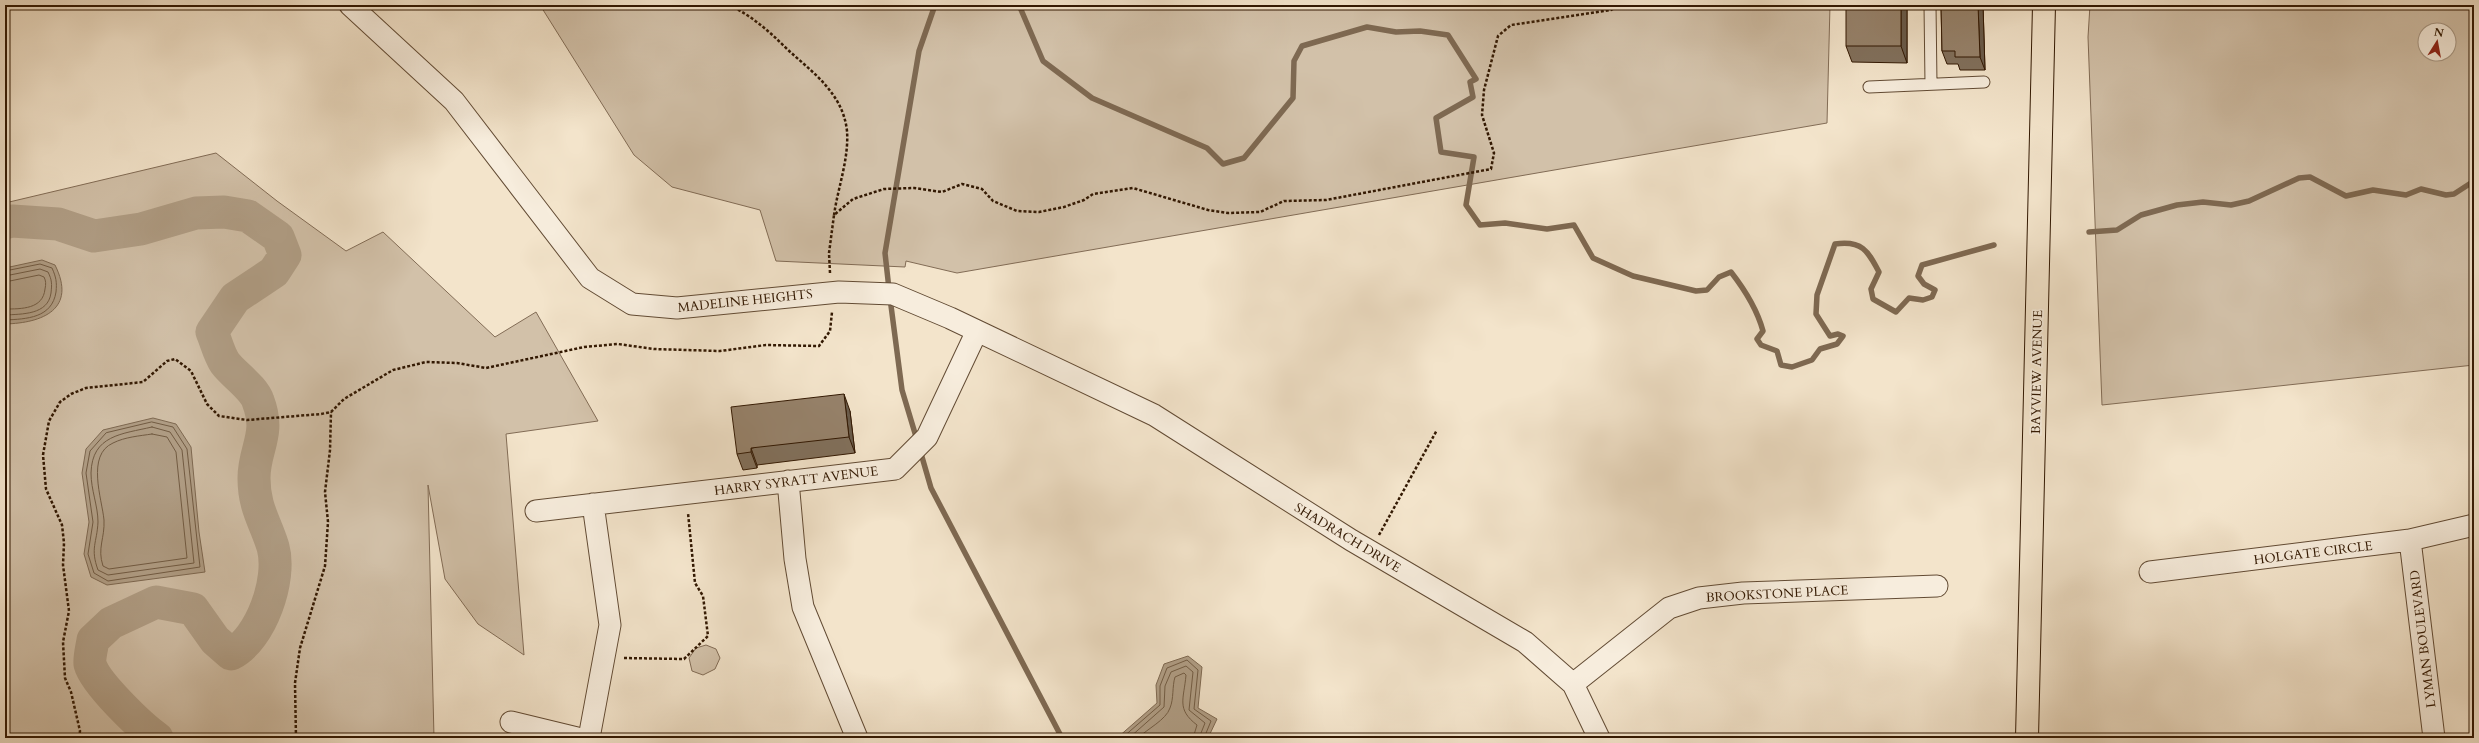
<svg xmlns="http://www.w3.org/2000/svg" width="2479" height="743" font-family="Cardo,serif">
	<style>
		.green { fill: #d2c1a9; stroke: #826c56; fill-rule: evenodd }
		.water { fill: #b19f87; stroke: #7e6952 }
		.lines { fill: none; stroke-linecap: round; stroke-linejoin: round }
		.shore { stroke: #725c44; stroke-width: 1 }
		.stream { stroke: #7e6952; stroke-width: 5.5 }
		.river { stroke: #b19f87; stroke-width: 33 }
		.lane-casing { stroke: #624b34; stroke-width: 13 }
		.street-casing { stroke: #624b34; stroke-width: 23 }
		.primary-casing { stroke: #321802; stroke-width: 24 }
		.path { stroke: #321802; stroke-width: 2.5; stroke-dasharray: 3 2; stroke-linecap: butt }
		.lane { stroke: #f7eddd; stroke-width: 11 }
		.street { stroke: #f7eddd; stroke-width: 21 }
		.primary { stroke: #f3e4cb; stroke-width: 22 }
		.wall { fill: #81705c; stroke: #321802 }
		.shaded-wall { fill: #695b4b; stroke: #321802 }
		.building { fill: #96826b; stroke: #321802 }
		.labels { text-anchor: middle; stroke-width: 3.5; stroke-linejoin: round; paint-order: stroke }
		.street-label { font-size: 13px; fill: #321802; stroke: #f7eddd }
	</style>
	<rect width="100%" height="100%" fill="#f3e4cb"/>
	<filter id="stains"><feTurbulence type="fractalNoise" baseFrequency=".005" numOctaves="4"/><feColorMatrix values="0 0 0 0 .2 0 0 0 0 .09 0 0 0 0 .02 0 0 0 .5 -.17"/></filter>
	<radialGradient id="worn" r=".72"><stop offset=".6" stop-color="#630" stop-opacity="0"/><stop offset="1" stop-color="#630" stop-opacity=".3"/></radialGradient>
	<path class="green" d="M 540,5 L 1830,5 L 1827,123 L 957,273 L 906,261 L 905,267 L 776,261 L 760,210 L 672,187 L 634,155 Z
		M 2090,5 L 2474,5 L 2474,365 L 2102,405 L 2088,37 ZM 2425,30 L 2449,30 L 2449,54 L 2425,54 Z
		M 216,153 L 277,201 L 346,251 L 383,232 L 495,337 L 536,312 L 598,421 L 506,434 L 524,655 L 478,624 L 445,579 L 428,485 L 434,738 L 5,738 L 5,203 Z
		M 706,645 L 716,649 L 720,658 L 715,669 L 703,675 L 692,671 L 689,658 L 696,648 Z"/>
	<path class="water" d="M 42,260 L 55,265 C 77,309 43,323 5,324 L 5,268 Z
		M 153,418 L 176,424 L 191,447 L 199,532 L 205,572 L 107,585 L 91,577 L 84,554 L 89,522 L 82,473 L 86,449 L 103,430 Z
		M 1188,656 L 1202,667 L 1198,708 L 1217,719 L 1208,738 L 1117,738 L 1157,703 L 1156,685 L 1164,664 Z"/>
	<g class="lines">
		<path class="shore" d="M 5,271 L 40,264 L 52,268 C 56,277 57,282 56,292 C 52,318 27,319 5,320
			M 5,276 L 40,269 L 48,272 C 52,280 52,284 51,293 C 48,315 22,314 5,315
			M 5,282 L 39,275 L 44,277 C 46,281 46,284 45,289 C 43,309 22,309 5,309
			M 152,422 L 173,427 L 187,449 L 200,567 L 108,581 L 94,573 L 88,554 L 93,522 L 86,473 L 90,451 L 106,433 Z
			M 152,427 L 170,432 L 182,450 L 194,563 L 108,575 L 98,570 C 90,548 97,543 98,522 C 98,506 91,490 91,473 C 92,435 122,434 152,427 Z
			M 152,434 L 167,437 L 176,452 L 187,558 L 109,569 L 103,566 C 97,548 105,538 104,520 C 102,499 86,455 113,443 C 125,437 139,436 152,434 Z
			M 1122,738 L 1160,705 L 1160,686 L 1167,668 L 1187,660 L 1198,670 L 1194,709 L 1211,721 L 1204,738
			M 1129,738 L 1164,707 L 1165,686 L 1171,672 L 1186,666 L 1193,672 L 1189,710 L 1205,723 L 1199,738
			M 1138,738 C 1147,729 1166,720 1170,708 C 1174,698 1172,687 1175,677 L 1184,673 L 1186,675 C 1184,699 1176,709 1197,725 L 1193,738"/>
		<path class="stream" d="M 1019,5 L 1043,61 L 1092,98 L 1207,148 L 1223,164 L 1244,158 L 1293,98 L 1294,61 L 1302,46 L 1367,27 L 1396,32 L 1420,31 L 1448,35 L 1476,79 L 1470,82 L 1473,97 L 1436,118 L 1441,152 L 1474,157 L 1466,205 L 1480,225 L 1505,223 L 1547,229 L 1574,225 L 1593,258 L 1633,276 L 1696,291 L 1707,290 L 1719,277 L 1731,272 C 1745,290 1757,309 1763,331 L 1757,339 L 1761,345 L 1777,351 L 1781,365 L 1792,367 L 1812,360 L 1820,349 L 1837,344 L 1843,336 L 1838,334 L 1830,336 L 1816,314 L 1817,295 L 1835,244 C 1862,240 1868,251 1879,272 L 1871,289 L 1873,299 L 1896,312 L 1909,298 L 1923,300 L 1932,297 L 1935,290 L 1924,284 L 1918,276 L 1922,265 L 1994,245
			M 2089,232 L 2117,230 L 2141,215 L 2177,205 L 2203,202 L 2231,205 L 2249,201 L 2299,178 L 2310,177 L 2346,196 L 2373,190 L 2406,195 L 2421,189 L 2446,195 L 2454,194 L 2474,181
			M 889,289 L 885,253 L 919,51 L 935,5
			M 890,298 L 902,390 L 917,440
			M 920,450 L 931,488 L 1062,738"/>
		<path class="river" d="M 5,223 L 12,221 L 58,224 L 94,236 L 141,229 L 196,213 L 224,212 L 248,216 L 278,237 L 285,255 L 274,272 L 235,298 L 212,332 C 216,341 219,354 225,363 C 233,374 254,388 258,401 C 271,435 254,448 254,478 C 254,508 265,521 273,547 C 282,579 261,639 231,654 L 215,640 L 193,609 L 156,602 L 111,623 L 93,640 C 92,647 89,658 90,664 C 95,683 141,727 157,738"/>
		<g class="lane-casing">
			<path id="lane" d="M 1930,5 L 1931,84
				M 1869,87 L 1984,82"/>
		</g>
		<g class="street-casing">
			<path id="street" d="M 350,5 L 454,101 L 590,278 L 632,304 L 677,308 L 839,292 L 893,294 L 950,318 L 1154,415 L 1351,540 L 1525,642 L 1573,684 L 1599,738
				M 788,481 L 795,559 L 803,607 L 857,738
				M 536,511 L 895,469 L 927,437 L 977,331
				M 2410,540 L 2434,738
				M 2150,572 L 2410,540 L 2474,525
				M 1573,684 L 1669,608 L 1699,598 L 1743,593 L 1937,586
				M 511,722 L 577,738
				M 589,738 L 610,625 L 593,504"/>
		</g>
		<g class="primary-casing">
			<path id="primary" d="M 2027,738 L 2044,5"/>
		</g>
		<path class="path" d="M 729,5 C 752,16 769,31 787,49 C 812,72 843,93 847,131 C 849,159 838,187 834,215
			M 830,273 L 829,253 L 834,215 L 853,199 L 884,189 L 914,188 L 942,192 L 962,184 L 982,189 L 993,201 L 1017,211 L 1039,212 L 1064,207 L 1084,200 L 1093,194 L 1133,188 L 1208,210 L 1228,213 L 1260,212 L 1284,201 L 1326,200 L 1491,169 L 1494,153 L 1482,115 L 1484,90 L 1498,36 L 1511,25 L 1611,10 L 1619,5
			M 1379,535 L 1437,430
			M 624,658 L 684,659 L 708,636 L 703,596 L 695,583 L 688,513
			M 79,738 L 80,731 L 71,692 L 65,678 L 63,642 L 69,611 L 63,565 L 64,543 L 62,525 L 46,489 L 43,455 L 49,421 L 60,402 L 71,394 L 86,388 L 143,382 L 167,361 L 175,359 L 191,371 L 207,404 L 219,416 L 247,420 L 321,414 L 331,412 L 344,399 L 393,370 L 426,362 L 457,363 L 486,368 L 584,347 L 618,344 L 654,349 L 720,351 L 766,345 L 819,346 L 830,331 L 832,312
			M 296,738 L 295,683 L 300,648 L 325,566 L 328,522 L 325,492 L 330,450 L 331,412"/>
		<use href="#lane" class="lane"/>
		<use href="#street" class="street"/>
		<use href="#primary" class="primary"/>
	</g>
	<path class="wall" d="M 1907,5 L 1907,63 L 1852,62 L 1846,46 Z
		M 1941,5 L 1983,5 L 1985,70 L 1960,70 L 1958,64 L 1947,64 L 1942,51 Z
		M 850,411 L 855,453 L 757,465 L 757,468 L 743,470 L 737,454 Z"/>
	<path class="shaded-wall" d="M 1901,5 L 1907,5 L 1907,63 L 1901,46 Z
		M 1978,5 L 1983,5 L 1985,70 L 1980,57 Z
		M 844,394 L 850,411 L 855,453 L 849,437 Z
		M 751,448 L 757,465 L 757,468 L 751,452 Z"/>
	<path class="building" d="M 1846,5 L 1901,5 L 1901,46 L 1846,46 Z
		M 1941,5 L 1978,5 L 1980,57 L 1955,57 L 1955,51 L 1942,51 Z
		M 844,394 L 849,437 L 751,448 L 751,452 L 737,454 L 731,407 Z"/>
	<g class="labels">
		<g class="street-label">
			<text transform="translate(745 300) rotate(-6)" y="5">MADELINE HEIGHTS</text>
			<text transform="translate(2036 372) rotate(-89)" y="5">BAYVIEW AVENUE</text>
			<text transform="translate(796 480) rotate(-7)" y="5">HARRY SYRATT AVENUE</text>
			<text transform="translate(1348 537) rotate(31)" y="5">SHADRACH DRIVE</text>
			<text transform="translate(2313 552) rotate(-7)" y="5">HOLGATE CIRCLE</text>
			<text transform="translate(1777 593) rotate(-3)" y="5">BROOKSTONE PLACE</text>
			<text transform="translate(2422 639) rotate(-97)" y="5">LYMAN BOULEVARD</text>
		</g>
	</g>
	<rect width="2479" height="743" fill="none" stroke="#f3e4cb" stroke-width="20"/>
	<rect x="6" y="6" width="2467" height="731" fill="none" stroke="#321802" stroke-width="2"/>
	<rect x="10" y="10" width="2459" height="723" fill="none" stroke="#321802"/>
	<g transform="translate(2437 42) rotate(11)"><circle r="19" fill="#f7eddd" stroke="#a89885"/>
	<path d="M0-3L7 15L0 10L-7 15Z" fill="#8f2418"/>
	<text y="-6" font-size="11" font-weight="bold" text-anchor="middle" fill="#321802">N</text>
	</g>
	<rect width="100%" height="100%" filter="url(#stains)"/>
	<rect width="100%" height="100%" fill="url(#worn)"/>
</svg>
